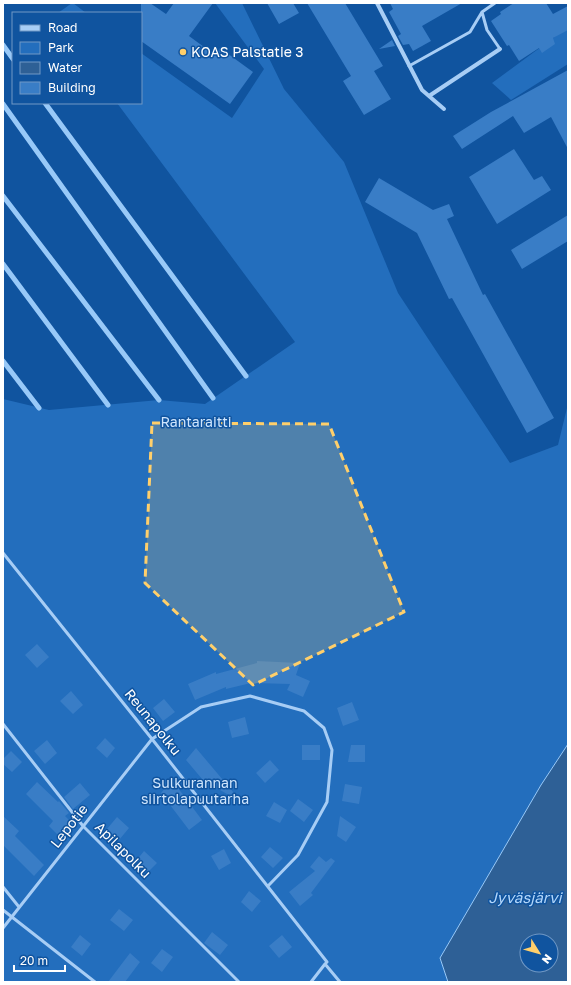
<svg xmlns="http://www.w3.org/2000/svg" width="571" height="985" font-family="'Golos Text',sans-serif">
	<style>
		.green { fill: #236ebd; fill-rule: evenodd }
		.water { fill: #2e6096; stroke: #98c9f8; fill-rule: evenodd }
		.lines { fill: none; stroke-linecap: round; stroke-linejoin: round }
		.stream { stroke: #98c9f8; stroke-width: 5 }
		.building { fill: #397dc6 }
		.service { stroke: #a7cdf5; stroke-width: 3 }
		.minor { stroke: #a7cdf5; stroke-width: 4 }
		.marked { fill: #ffcf6b; fill-opacity: 0.2; stroke: #ffcf6b; stroke-width: 3; stroke-dasharray: 8 5; stroke-linejoin: round }
		.poi-dot { fill: #ffcf6b; stroke: #10549f; stroke-width: 1.5 }
		.labels { text-anchor: middle; stroke-width: 3; stroke-linejoin: round; paint-order: stroke }
		.poi-label { font-size: 14px; fill: #fff; stroke: #10549f; text-anchor: start }
		.park-label { font-size: 14px; fill: #cfe6fe; stroke: #10549f }
		.street-label { font-size: 14px; fill: #fff; stroke: #10549f }
		.water-label { font-size: 15px; font-style: italic; fill: #b3d7fb; stroke: #10549f }
	</style>
	<rect width="100%" height="100%" fill="#10549f"/>
	<path class="green" d="M 72,3 L 73,3 L 86,13 L 58,13 Z
		M 215,3 L 242,3 L 284,89 L 344,162 L 398,293 L 510,463 L 558,445 L 567,408 L 568,411 L 568,982 L 3,982 L 3,399 L 49,410 L 159,400 L 205,404 L 295,342 L 117,103 L 141,103 L 141,53 L 232,118 L 264,69 ZM 527,941 L 551,941 L 551,965 L 527,965 Z
		M 568,27 L 568,64 L 511,100 L 492,83 Z"/>
	<path class="water" d="M 568,744 L 568,982 L 448,982 L 440,958 L 541,785 ZM 527,941 L 551,941 L 551,965 L 527,965 Z"/>
	<g class="lines">
		<path class="stream" d="M 3,45 L 13,59
			M 45,103 L 246,376
			M 3,104 L 213,398
			M 3,196 L 159,400
			M 3,264 L 108,405
			M 3,361 L 39,408"/>
	</g>
	<path class="building" d="M 141,3 L 150,3 L 166,14 L 174,3 L 213,3 L 189,36 L 215,55 L 220,48 L 253,72 L 230,104 L 141,41 Z
		M 267,3 L 293,3 L 299,13 L 279,24 Z
		M 307,3 L 345,3 L 383,66 L 374,71 L 391,99 L 364,115 L 343,81 L 351,76 Z
		M 390,3 L 462,3 L 422,26 L 431,41 L 413,51 L 409,44 L 403,45 L 398,36 L 401,34 L 389,12 L 393,9 Z
		M 514,3 L 546,3 L 553,14 L 568,6 L 568,30 L 553,38 L 555,44 L 542,53 L 539,48 L 519,61 L 509,45 L 507,46 L 491,21 L 501,14 L 500,12 Z
		M 392,40 L 395,46 L 379,49 Z
		M 568,70 L 568,149 L 551,117 L 524,133 L 513,116 L 462,149 L 453,136 L 491,112 Z
		M 514,149 L 534,180 L 542,176 L 551,190 L 497,224 L 469,177 Z
		M 379,178 L 433,210 L 449,204 L 454,216 L 447,219 L 483,295 L 485,294 L 554,418 L 527,433 L 452,298 L 449,299 L 417,233 L 365,202 Z
		M 568,215 L 568,241 L 522,269 L 511,250 Z
		M 37,644 L 49,657 L 37,668 L 25,655 Z
		M 257,661 L 300,663 L 296,675 L 310,681 L 303,697 L 287,690 L 290,684 L 251,683 L 226,689 L 226,687 L 195,700 L 188,684 L 216,672 L 216,674 L 257,663 Z
		M 71,691 L 83,705 L 73,714 L 60,701 Z
		M 164,699 L 175,712 L 163,721 L 153,708 Z
		M 352,702 L 359,720 L 343,726 L 337,708 Z
		M 245,717 L 249,734 L 232,738 L 228,722 Z
		M 105,738 L 115,748 L 107,758 L 96,748 Z
		M 47,740 L 57,753 L 45,764 L 34,751 Z
		M 302,745 L 320,745 L 320,760 L 302,760 Z
		M 351,745 L 365,745 L 365,762 L 348,762 Z
		M 196,748 L 239,799 L 238,800 L 209,784 L 208,786 L 186,760 Z
		M 11,751 L 22,762 L 12,772 L 3,764 L 3,759 Z
		M 270,760 L 279,770 L 265,783 L 256,773 Z
		M 172,780 L 202,820 L 189,830 L 161,793 Z
		M 37,782 L 58,802 L 59,801 L 69,813 L 65,816 L 73,824 L 60,837 L 49,826 L 53,821 L 26,794 Z
		M 80,783 L 90,795 L 73,809 L 64,797 Z
		M 345,784 L 362,787 L 359,804 L 342,801 Z
		M 298,799 L 313,810 L 304,822 L 290,811 Z
		M 274,802 L 287,810 L 280,823 L 266,816 Z
		M 3,816 L 19,831 L 15,836 L 44,865 L 34,876 L 4,846 L 3,847 Z
		M 340,816 L 356,827 L 346,842 L 337,836 Z
		M 117,817 L 129,828 L 119,840 L 107,829 Z
		M 270,847 L 283,858 L 273,868 L 261,857 Z
		M 224,849 L 231,863 L 219,870 L 211,856 Z
		M 144,851 L 157,863 L 148,872 L 136,861 Z
		M 319,856 L 326,862 L 331,858 L 335,861 L 311,893 L 313,895 L 300,906 L 289,892 L 315,871 L 310,867 Z
		M 249,891 L 261,901 L 252,912 L 241,902 Z
		M 119,909 L 133,920 L 124,931 L 110,920 Z
		M 212,932 L 228,945 L 220,955 L 204,943 Z
		M 80,935 L 91,944 L 82,956 L 71,947 Z
		M 282,935 L 292,947 L 279,958 L 269,946 Z
		M 162,949 L 173,957 L 162,972 L 151,963 Z
		M 130,953 L 140,962 L 125,982 L 108,982 Z"/>
	<g class="lines">
		<path class="service" d="M 482,12 L 487,30 L 500,49
			M 409,66 L 470,32 L 482,12 L 495,3
			M 3,553 L 152,739 L 327,962 L 325,964
			M 3,724 L 83,826 L 239,982
			M 3,887 L 19,907
			M 3,910 L 95,982
			M 3,928 L 152,739 L 201,707 L 250,696 L 304,711 L 324,728 L 332,750 L 327,802 L 298,855 L 268,886
			M 325,964 L 340,982
			M 311,982 L 325,964"/>
		<path class="minor" d="M 377,3 L 422,90 L 444,109
			M 429,96 L 500,49"/>
	</g>
	<path class="marked" d="M 152,423 L 329,424 L 404,612 L 253,685 L 145,583 Z"/>
	<circle class="poi-dot" cx="183" cy="52" r="4"/>
	<g class="labels">
		<g class="poi-label">
			<text x="191" y="57">KOAS Palstatie 3</text>
		</g>
		<g class="park-label">
			<text x="196" y="427">Rantaraitti</text>
			<text x="195" y="788">Sulkurannan<tspan x="195" dy="16">siirtolapuutarha</tspan></text>
		</g>
		<g class="street-label">
			<text transform="translate(153 722) rotate(51)" y="5">Reunapolku</text>
			<text transform="translate(69 826) rotate(-52)" y="5">Lepotie</text>
			<text transform="translate(123 850) rotate(45)" y="5">Apilapolku</text>
		</g>
		<g class="water-label">
			<text x="525" y="903">Jyväsjärvi</text>
		</g>
	</g>
	<rect width="571" height="985" fill="none" stroke="#ffffff" stroke-width="8"/>
	<rect x="12" y="12" width="130" height="92" fill="#10549f" stroke="#7098c5"/>
	<rect x="20" y="25" width="20" height="6" fill="#a7cdf5" stroke="#7098c5"/>
	<text x="48" y="32" font-size="12" fill="#ffffff">Road</text>
	<rect x="20" y="42" width="20" height="12" fill="#236ebd" stroke="#7098c5"/>
	<text x="48" y="52" font-size="12" fill="#ffffff">Park</text>
	<rect x="20" y="62" width="20" height="12" fill="#2e6096" stroke="#7098c5"/>
	<text x="48" y="72" font-size="12" fill="#ffffff">Water</text>
	<rect x="20" y="82" width="20" height="12" fill="#397dc6" stroke="#7098c5"/>
	<text x="48" y="92" font-size="12" fill="#ffffff">Building</text>
	<g transform="translate(539 953) rotate(127)"><circle r="19" fill="#10549f" stroke="#7098c5"/>
	<path d="M0-3L7 15L0 10L-7 15Z" fill="#ffcf6b"/>
	<text y="-6" font-size="11" font-weight="bold" text-anchor="middle" fill="#ffffff">N</text>
	</g>
	<path d="M14 965v6h51v-6" fill="none" stroke="#ffffff" stroke-width="2"/>
	<text x="20" y="965" font-size="12" fill="#ffffff" stroke="#10549f" stroke-width="3" paint-order="stroke">20 m</text>
</svg>
